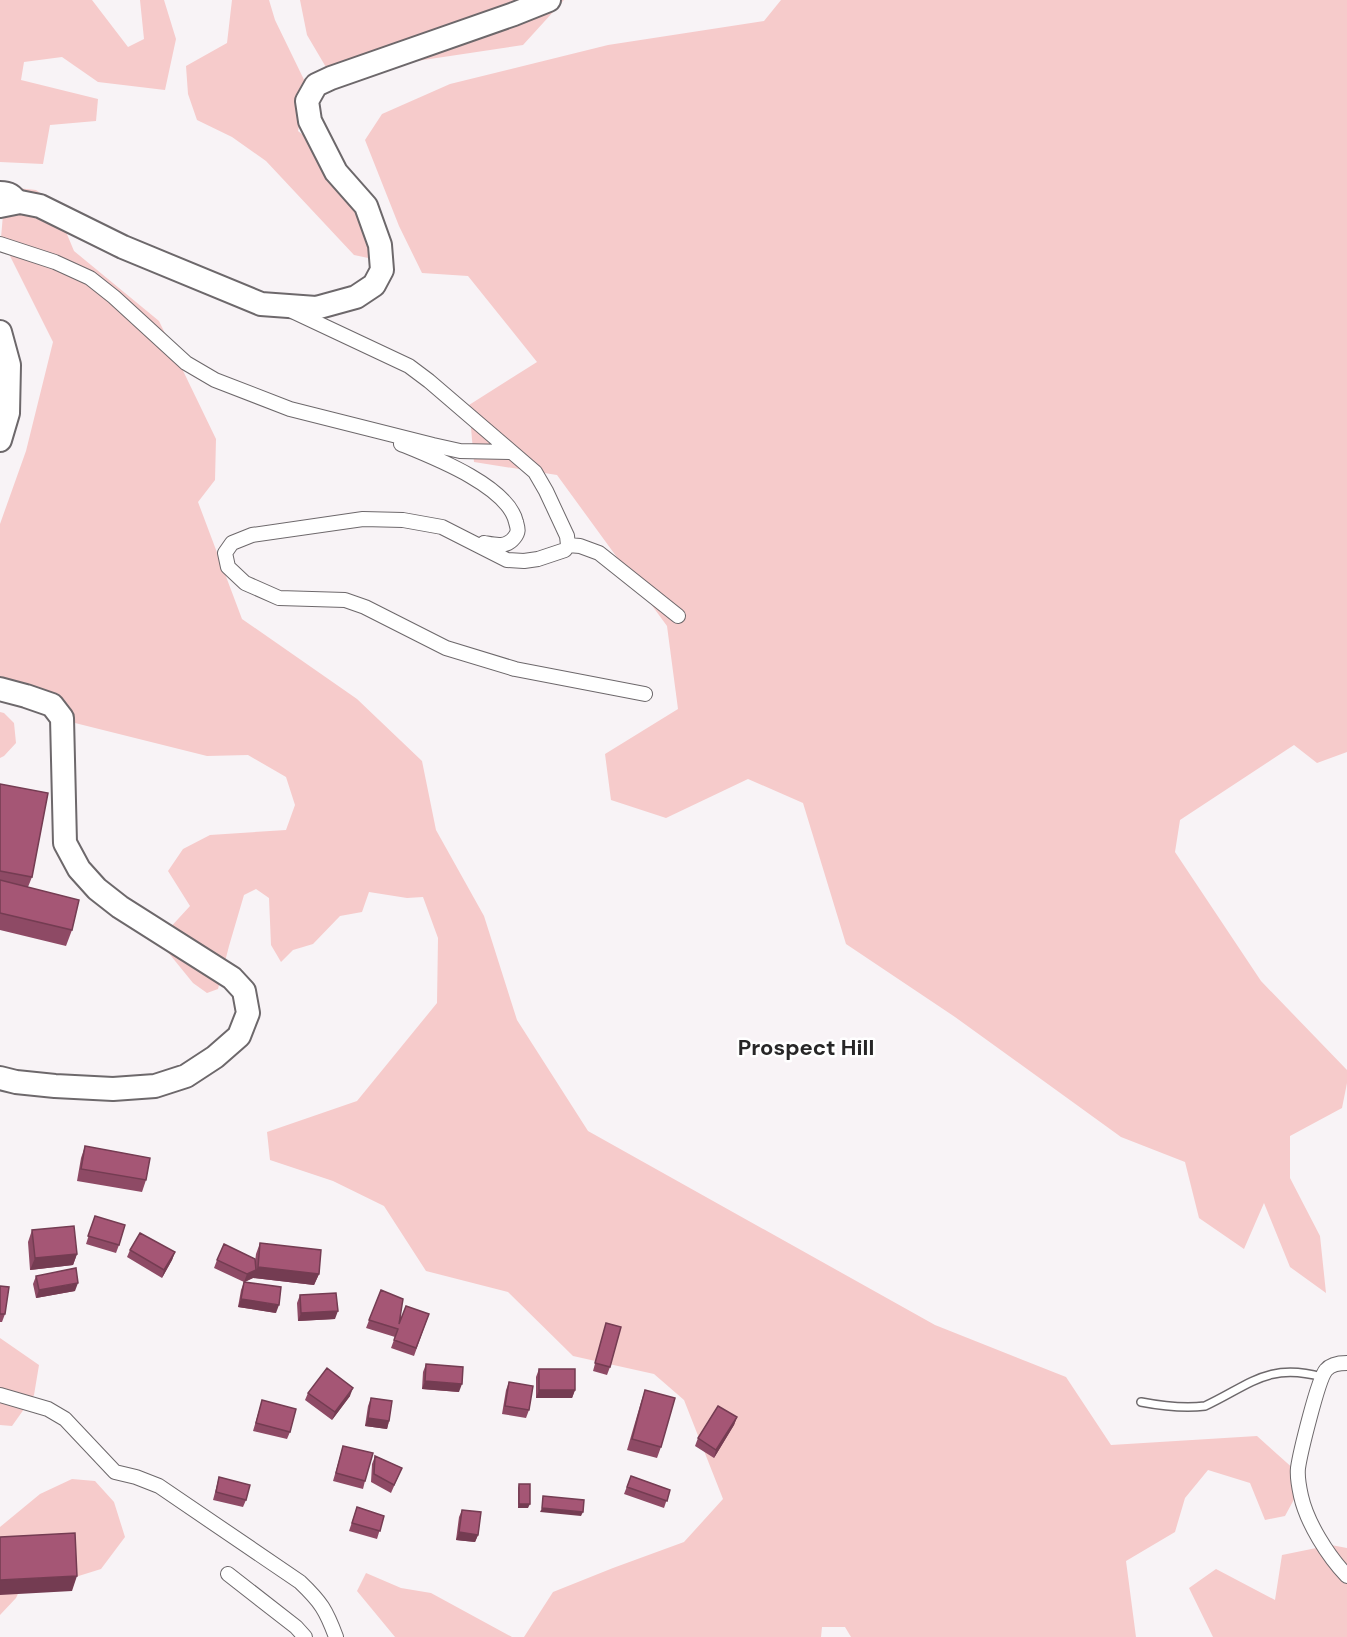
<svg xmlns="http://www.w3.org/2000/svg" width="1347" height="1637" font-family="'DM Sans',sans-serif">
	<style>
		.green { fill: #f6cbcb }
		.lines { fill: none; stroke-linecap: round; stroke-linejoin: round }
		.service-casing { stroke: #6d686b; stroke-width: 10 }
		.minor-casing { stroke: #6d686b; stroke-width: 16 }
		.tertiary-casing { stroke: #6d686b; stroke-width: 20 }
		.trunk-casing { stroke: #6d686b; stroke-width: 26 }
		.service { stroke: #fff; stroke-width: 7 }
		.minor { stroke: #fff; stroke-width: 14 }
		.tertiary { stroke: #fff; stroke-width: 16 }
		.trunk { stroke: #fff; stroke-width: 22 }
		.wall { fill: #8e4a65 }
		.shaded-wall { fill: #743c52 }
		.building { fill: #a55675; stroke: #743c52; stroke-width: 1.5 }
		.labels { text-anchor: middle; stroke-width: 5; stroke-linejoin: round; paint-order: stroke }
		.district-label { font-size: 22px; font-weight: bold; fill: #272627; stroke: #fff }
	</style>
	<rect width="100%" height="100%" fill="#f8f3f6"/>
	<path class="green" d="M 0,0 L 92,0 L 128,47 L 144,39 L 140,0 L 164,0 L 176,39 L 165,90 L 98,82 L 62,57 L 24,62 L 21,80 L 98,99 L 96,121 L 50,125 L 43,164 L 0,162 Z
		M 232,0 L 269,0 L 275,20 L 308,88 L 298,131 L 346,168 L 373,259 L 354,255 L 266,161 L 232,137 L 197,120 L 188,94 L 186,66 L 227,43 Z
		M 300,0 L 564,0 L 523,45 L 330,74 L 307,35 Z
		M 781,0 L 1347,0 L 1347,752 L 1317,763 L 1294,745 L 1180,820 L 1175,852 L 1261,981 L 1347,1070 L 1347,1083 L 1342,1108 L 1290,1136 L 1290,1178 L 1320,1236 L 1326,1293 L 1290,1267 L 1264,1203 L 1244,1249 L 1199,1218 L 1185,1162 L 1121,1137 L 955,1017 L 846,944 L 803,803 L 748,779 L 666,818 L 611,800 L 605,754 L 678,709 L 667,626 L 557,475 L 474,462 L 469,405 L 537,362 L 468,276 L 422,273 L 399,226 L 365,140 L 382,114 L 450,84 L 608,45 L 764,21 Z
		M 17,188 L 36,190 L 54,203 L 74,251 L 159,321 L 216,439 L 215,480 L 198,502 L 242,619 L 357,699 L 422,761 L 436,830 L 484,916 L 517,1020 L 588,1131 L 935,1325 L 1066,1377 L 1111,1445 L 1257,1436 L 1305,1479 L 1285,1516 L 1265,1520 L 1250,1483 L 1208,1470 L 1185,1498 L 1175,1532 L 1126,1561 L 1136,1637 L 851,1637 L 845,1627 L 822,1627 L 821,1637 L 524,1637 L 553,1592 L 613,1568 L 684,1542 L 723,1499 L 684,1400 L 654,1374 L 573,1356 L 508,1292 L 426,1271 L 384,1206 L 333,1181 L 270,1160 L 267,1132 L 357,1101 L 437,1003 L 438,938 L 423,897 L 407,898 L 369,892 L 362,912 L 340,916 L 313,944 L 293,950 L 281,962 L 271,945 L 269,898 L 256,889 L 244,895 L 229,946 L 218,989 L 207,993 L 193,983 L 167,951 L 167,931 L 190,906 L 168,871 L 183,849 L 210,835 L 286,830 L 295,805 L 286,777 L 248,755 L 207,756 L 67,721 L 0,685 L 0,524 L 26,451 L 53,342 L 1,238 L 5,191 Z
		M 0,712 L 4,713 L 14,723 L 16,743 L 4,756 L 0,758 Z
		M 0,1338 L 39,1365 L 34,1395 L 12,1426 L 0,1425 Z
		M 72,1479 L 95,1481 L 114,1502 L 125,1537 L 101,1569 L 69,1579 L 28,1573 L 16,1598 L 0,1615 L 0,1527 L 40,1494 Z
		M 1331,1545 L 1347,1548 L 1347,1637 L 1213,1637 L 1189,1588 L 1216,1569 L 1275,1600 L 1282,1555 Z
		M 366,1573 L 401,1588 L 431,1593 L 512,1637 L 395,1637 L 357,1591 Z"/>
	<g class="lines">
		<g class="service-casing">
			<path id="service" d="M 1141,1402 C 1162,1406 1183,1409 1205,1406 C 1250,1385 1268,1362 1322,1377"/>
		</g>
		<g class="minor-casing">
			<path id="minor" d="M 0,244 L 55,262 L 90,278 L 114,297 L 186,363 L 215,380 L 290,409 L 433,445 L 460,451 L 511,452
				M 292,311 L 409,366 L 429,381 L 535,472 L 546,491 L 567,536 L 568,545 L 565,550 L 538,559 L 524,561 L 507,560 L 442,527 L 403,520 L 363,519 L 252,535 L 232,543 L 225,553 L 228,567 L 245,583 L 279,598 L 345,600 L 365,607 L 446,648 L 515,669 L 645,694
				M 401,444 C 433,457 508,486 516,522 C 518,529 519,532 514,538 C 506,548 495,545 484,543
				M 568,545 L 580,546 L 599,553 L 678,616
				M 1347,1363 C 1339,1363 1331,1364 1326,1370 C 1318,1379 1300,1454 1298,1468 C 1297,1477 1299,1487 1301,1496 C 1307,1523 1328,1556 1347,1576
				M 0,1395 L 48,1409 L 65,1419 L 115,1472 L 136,1477 L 159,1486 L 300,1582 C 321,1602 326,1610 336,1637
				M 228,1574 L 296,1627 L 305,1637"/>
		</g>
		<g class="tertiary-casing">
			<path id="tertiary" d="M 0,190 C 10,190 15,193 20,202"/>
		</g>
		<g class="trunk-casing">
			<path id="trunk" d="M 0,206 L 20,202 L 40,206 L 123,247 L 261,304 L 316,308 L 356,297 L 374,285 L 382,270 L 380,245 L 366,206 L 336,172 L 310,121 L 307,101 L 316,85 L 331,78 L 514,14 L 549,0
				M 0,332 L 9,365 L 8,413 L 0,440
				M 0,689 L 26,696 L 52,705 L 62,718 L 65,843 L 79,869 L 97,889 L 120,907 L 232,978 L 244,991 L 248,1013 L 239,1036 L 215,1057 L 186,1076 L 155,1086 L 113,1089 L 55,1086 L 16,1082 L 0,1078"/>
		</g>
		<use href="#service" class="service"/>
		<use href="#minor" class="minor"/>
		<use href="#tertiary" class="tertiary"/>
		<use href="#trunk" class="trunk"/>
	</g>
	<path class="wall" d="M 0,784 L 32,877 L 28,887 L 72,930 L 66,946 L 0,930 Z
		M 85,1146 L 146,1180 L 142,1192 L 77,1181 L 81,1158 Z
		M 95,1216 L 119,1245 L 116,1253 L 86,1244 Z
		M 32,1230 L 77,1254 L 73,1265 L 30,1270 L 28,1242 Z
		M 260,1243 L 319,1274 L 314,1285 L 253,1278 L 245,1282 L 276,1313 L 238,1307 L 241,1290 L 244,1282 L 214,1268 L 217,1260 L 255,1262 L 256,1254 Z
		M 130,1250 L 175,1252 L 172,1260 L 162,1278 L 127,1257 Z
		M 36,1276 L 75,1291 L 36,1298 L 33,1284 Z
		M 0,1286 L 5,1314 L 2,1322 L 0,1322 Z
		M 381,1290 L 399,1324 L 429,1314 L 414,1356 L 391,1348 L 395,1337 L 366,1328 Z
		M 300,1295 L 335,1319 L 298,1321 L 297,1303 Z
		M 606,1323 L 610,1367 L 607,1375 L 593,1371 Z
		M 426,1364 L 459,1392 L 422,1389 L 423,1372 Z
		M 539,1369 L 575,1390 L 572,1398 L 536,1398 L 536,1377 Z
		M 509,1382 L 529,1410 L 526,1418 L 502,1414 L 506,1390 Z
		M 645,1390 L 661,1447 L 657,1458 L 627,1450 L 641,1402 Z
		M 308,1393 L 350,1396 L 332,1420 L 305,1400 Z
		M 371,1398 L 389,1421 L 387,1429 L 365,1426 L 368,1406 Z
		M 262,1400 L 290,1432 L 287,1439 L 253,1431 Z
		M 737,1417 L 734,1425 L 714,1458 L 695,1446 L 698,1438 Z
		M 343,1446 L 365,1481 L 363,1489 L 333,1481 Z
		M 375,1456 L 402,1468 L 391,1493 L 371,1482 L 372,1464 Z
		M 631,1476 L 670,1490 L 664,1508 L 624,1494 Z
		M 219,1477 L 246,1500 L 243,1507 L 213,1500 Z
		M 519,1484 L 528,1508 L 518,1508 L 518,1488 Z
		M 357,1507 L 384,1516 L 377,1539 L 349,1531 Z
		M 462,1510 L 478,1535 L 475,1542 L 456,1540 L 459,1517 Z"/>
	<path class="shaded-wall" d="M 175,1252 L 172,1260 L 162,1278 L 164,1270 Z
		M 77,1254 L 73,1265 L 30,1270 L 35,1258 Z
		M 258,1267 L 319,1274 L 314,1285 L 253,1278 L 244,1282 L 247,1274 L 256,1270 Z
		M 78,1283 L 75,1291 L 36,1298 L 39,1290 Z
		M 241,1299 L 279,1305 L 276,1313 L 238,1307 Z
		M 338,1311 L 335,1319 L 298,1321 L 301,1313 Z
		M 425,1381 L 462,1384 L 459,1392 L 422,1389 Z
		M 353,1388 L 350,1396 L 332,1420 L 335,1412 Z
		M 539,1390 L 575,1390 L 572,1398 L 536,1398 Z
		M 737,1417 L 734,1425 L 714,1458 L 716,1450 Z
		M 368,1418 L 389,1421 L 387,1429 L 365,1426 Z
		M 519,1504 L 530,1504 L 528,1508 L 518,1508 Z
		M 542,1508 L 583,1512 L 581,1516 L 540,1512 Z
		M 459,1532 L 478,1535 L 475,1542 L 456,1540 Z
		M 77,1576 L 72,1591 L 0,1595 L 0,1580 Z"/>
	<path class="building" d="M 0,784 L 48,793 L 32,877 L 0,871 Z
		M 0,880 L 79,900 L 72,930 L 0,913 Z
		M 85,1146 L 150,1158 L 146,1180 L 81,1169 Z
		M 95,1216 L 125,1225 L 119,1245 L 88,1236 Z
		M 74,1226 L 77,1254 L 35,1258 L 32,1230 Z
		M 140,1233 L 175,1252 L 164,1270 L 130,1250 Z
		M 260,1243 L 321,1250 L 319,1274 L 258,1267 Z
		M 224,1244 L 255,1259 L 256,1270 L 247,1274 L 217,1260 Z
		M 76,1268 L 78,1283 L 39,1290 L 36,1276 Z
		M 244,1282 L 281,1287 L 279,1305 L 241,1299 Z
		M 0,1286 L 9,1287 L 5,1314 L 0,1314 Z
		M 381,1290 L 403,1299 L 399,1324 L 406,1306 L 429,1314 L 416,1348 L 394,1340 L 398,1329 L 369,1320 Z
		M 336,1293 L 338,1311 L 301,1313 L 300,1295 Z
		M 606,1323 L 621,1327 L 610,1367 L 595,1363 Z
		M 426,1364 L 463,1367 L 462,1384 L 425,1381 Z
		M 327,1368 L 353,1388 L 335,1412 L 308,1393 Z
		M 539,1369 L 575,1369 L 575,1390 L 539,1390 Z
		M 509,1382 L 533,1386 L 529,1410 L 505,1406 Z
		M 645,1390 L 675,1398 L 661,1447 L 632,1439 Z
		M 371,1398 L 392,1401 L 389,1421 L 368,1418 Z
		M 262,1400 L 296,1409 L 290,1432 L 256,1423 Z
		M 718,1406 L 737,1417 L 716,1450 L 698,1438 Z
		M 343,1446 L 373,1453 L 365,1481 L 336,1473 Z
		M 375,1456 L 402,1468 L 394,1485 L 374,1474 Z
		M 631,1476 L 670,1490 L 667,1501 L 627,1487 Z
		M 219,1477 L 250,1485 L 246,1500 L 216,1492 Z
		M 519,1484 L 530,1484 L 530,1504 L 519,1504 Z
		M 543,1496 L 584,1500 L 583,1512 L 542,1508 Z
		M 357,1507 L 384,1516 L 380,1531 L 352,1523 Z
		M 462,1510 L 481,1512 L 478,1535 L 459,1532 Z
		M 75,1533 L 77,1576 L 0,1580 L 0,1537 Z"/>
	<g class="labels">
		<g class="district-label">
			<text x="806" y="1055">Prospect Hill</text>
		</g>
	</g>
</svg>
